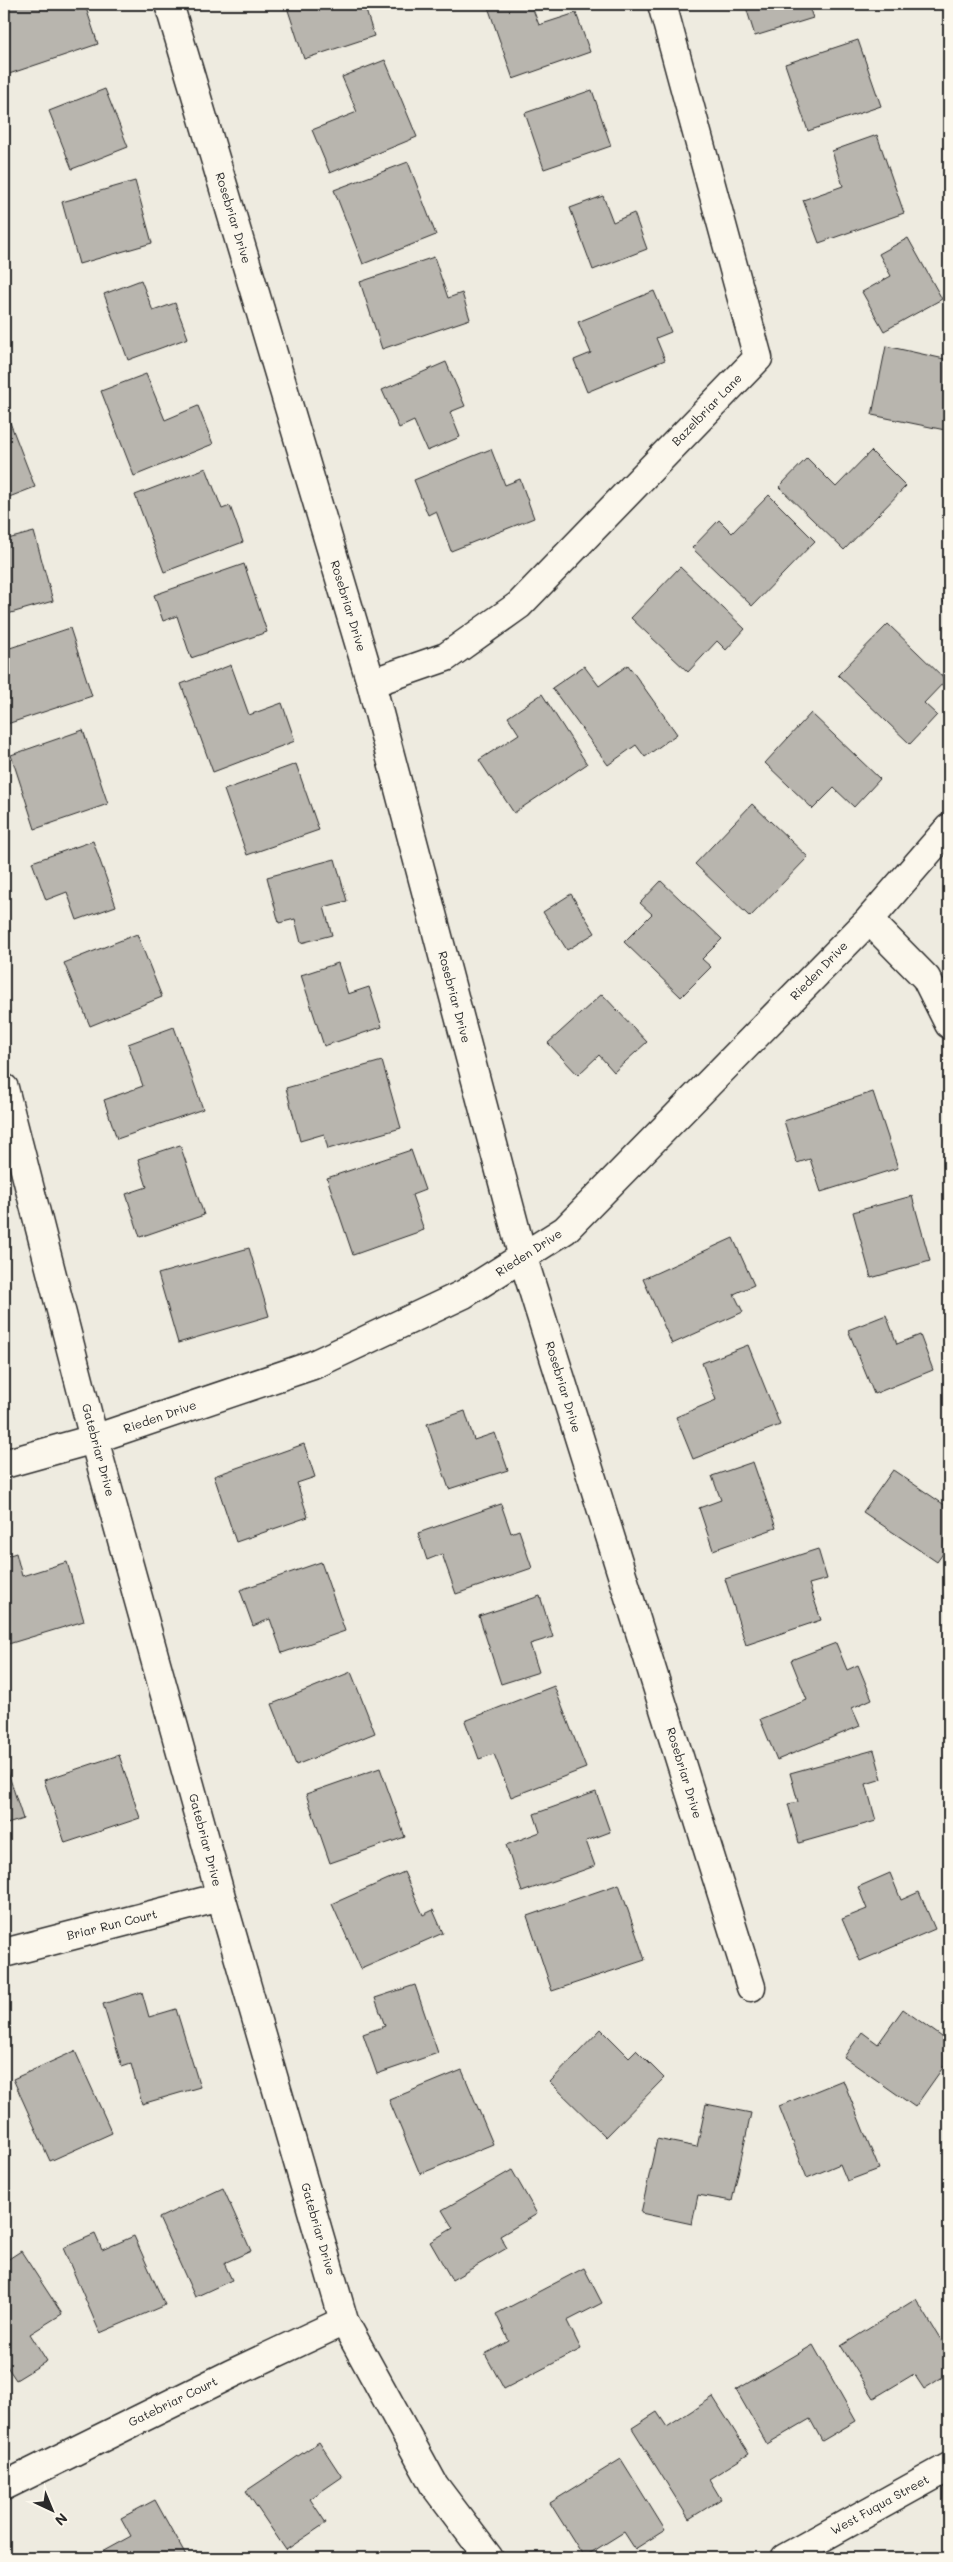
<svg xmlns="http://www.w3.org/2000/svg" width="953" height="2562" font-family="Mali,sans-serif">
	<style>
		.building { fill: #b8b5ae; stroke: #2b2b2b }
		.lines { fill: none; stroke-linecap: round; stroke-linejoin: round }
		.minor-casing { stroke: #2b2b2b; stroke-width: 31 }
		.secondary-casing { stroke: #2b2b2b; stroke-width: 31 }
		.minor { stroke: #fbf7ec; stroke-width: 28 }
		.secondary { stroke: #fbf7ec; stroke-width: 28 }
		.labels { text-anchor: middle; stroke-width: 4; stroke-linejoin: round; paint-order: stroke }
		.street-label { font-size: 12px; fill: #2b2b2b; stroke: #fbf7ec }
	</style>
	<rect width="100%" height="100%" fill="#eeebe0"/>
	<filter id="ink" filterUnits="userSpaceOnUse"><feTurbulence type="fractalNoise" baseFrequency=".02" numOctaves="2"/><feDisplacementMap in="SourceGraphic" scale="10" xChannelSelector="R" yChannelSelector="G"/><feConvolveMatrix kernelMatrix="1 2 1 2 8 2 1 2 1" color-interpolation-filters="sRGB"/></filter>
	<g filter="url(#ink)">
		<path class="building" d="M 4,4 L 75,4 L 77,10 L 86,8 L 98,44 L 6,75 L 4,68 Z
			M 286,4 L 364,4 L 374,36 L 304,59 Z
			M 487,4 L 531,4 L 539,25 L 576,13 L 590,52 L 513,79 Z
			M 745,4 L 808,4 L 813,18 L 755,36 Z
			M 858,40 L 881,106 L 808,131 L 785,64 Z
			M 385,60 L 417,137 L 330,173 L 312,130 L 357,112 L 342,77 Z
			M 105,89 L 128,147 L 72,169 L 49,111 Z
			M 592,90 L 611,146 L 544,169 L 525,113 Z
			M 877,135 L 904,213 L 819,243 L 803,200 L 843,186 L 832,151 Z
			M 408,162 L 436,235 L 363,264 L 334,190 Z
			M 135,181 L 152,243 L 79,264 L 62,202 Z
			M 603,196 L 613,222 L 634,213 L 647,249 L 593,270 L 570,208 Z
			M 908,238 L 942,299 L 884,331 L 862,292 L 891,276 L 879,254 Z
			M 434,257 L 448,298 L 462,293 L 470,319 L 382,349 L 360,282 Z
			M 141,280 L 153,311 L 175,303 L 188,338 L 128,360 L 104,294 Z
			M 654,291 L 671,332 L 656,338 L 665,360 L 587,392 L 574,360 L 591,353 L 578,322 Z
			M 886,346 L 949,360 L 949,410 L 945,430 L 872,415 Z
			M 446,362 L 465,406 L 450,412 L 460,437 L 427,451 L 414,421 L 399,428 L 382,390 Z
			M 146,374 L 165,420 L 198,406 L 213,444 L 134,476 L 101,391 Z
			M 9,420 L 35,487 L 4,499 L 4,422 Z
			M 491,449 L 505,485 L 520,479 L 534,518 L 451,551 L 436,511 L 428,515 L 414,480 Z
			M 871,451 L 906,486 L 844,550 L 779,487 L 807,458 L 836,487 Z
			M 206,468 L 222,509 L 230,506 L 243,542 L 164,572 L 135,495 Z
			M 769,495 L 815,541 L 752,606 L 692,548 L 719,520 L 732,533 Z
			M 34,532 L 53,601 L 4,615 L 4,540 Z
			M 244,564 L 267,632 L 191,658 L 177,616 L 163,621 L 154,595 Z
			M 680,567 L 745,629 L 726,650 L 717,641 L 688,672 L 631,618 Z
			M 949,596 L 949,609 L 943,602 Z
			M 888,624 L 946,680 L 924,703 L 937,715 L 910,744 L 838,675 Z
			M 70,628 L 92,696 L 4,725 L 4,650 Z
			M 231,665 L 249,715 L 282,703 L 295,741 L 213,772 L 181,684 Z
			M 628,665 L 677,734 L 645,757 L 636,745 L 608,765 L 552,688 L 584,666 L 599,686 Z
			M 542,694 L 587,764 L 514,813 L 479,760 L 519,734 L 508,717 Z
			M 811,713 L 880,779 L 854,807 L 834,788 L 813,809 L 765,763 Z
			M 83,730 L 108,804 L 35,829 L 11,755 Z
			M 296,764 L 319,830 L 247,855 L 224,790 Z
			M 752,804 L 808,857 L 750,917 L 695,864 Z
			M 93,841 L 116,906 L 77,920 L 67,892 L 46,900 L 32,862 Z
			M 335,859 L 347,901 L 324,907 L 332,935 L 301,943 L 295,919 L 279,923 L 267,877 Z
			M 661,881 L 722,939 L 702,959 L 711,967 L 681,997 L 624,942 L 652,914 L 640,903 Z
			M 571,894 L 595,933 L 567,950 L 543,912 Z
			M 137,934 L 162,997 L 90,1026 L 64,963 Z
			M 338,963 L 348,994 L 369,987 L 382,1027 L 324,1046 L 301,975 Z
			M 602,994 L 647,1042 L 614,1072 L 599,1055 L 578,1075 L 548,1043 Z
			M 174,1027 L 203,1109 L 117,1139 L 104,1100 L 143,1086 L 128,1044 Z
			M 382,1061 L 401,1128 L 328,1149 L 324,1134 L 300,1141 L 286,1088 Z
			M 873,1092 L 898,1168 L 821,1192 L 810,1159 L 797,1163 L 784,1121 Z
			M 180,1145 L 204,1215 L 140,1237 L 126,1194 L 147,1187 L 138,1159 Z
			M 411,1150 L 425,1190 L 412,1195 L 424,1230 L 353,1255 L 327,1178 Z
			M 912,1196 L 930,1261 L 871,1278 L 853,1212 Z
			M 733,1238 L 754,1285 L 734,1294 L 743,1312 L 672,1344 L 643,1279 Z
			M 249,1248 L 269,1316 L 178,1343 L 158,1274 Z
			M 886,1315 L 897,1344 L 920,1335 L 933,1370 L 874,1394 L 848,1330 Z
			M 748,1345 L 780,1425 L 693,1459 L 676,1417 L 716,1400 L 702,1363 Z
			M 465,1411 L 474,1440 L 495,1433 L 508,1470 L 449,1489 L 427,1424 Z
			M 304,1444 L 315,1477 L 297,1483 L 308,1517 L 236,1542 L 214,1476 Z
			M 753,1462 L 776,1528 L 713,1550 L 699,1508 L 721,1500 L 712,1476 Z
			M 893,1470 L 949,1508 L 949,1545 L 937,1562 L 863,1512 Z
			M 501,1504 L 511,1533 L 519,1530 L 532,1568 L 456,1594 L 442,1554 L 427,1560 L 418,1533 Z
			M 818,1549 L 827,1579 L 809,1584 L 821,1620 L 746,1645 L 725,1579 Z
			M 16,1553 L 22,1576 L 67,1562 L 84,1621 L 5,1645 L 4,1557 Z
			M 321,1562 L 345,1631 L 282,1653 L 270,1619 L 253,1626 L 240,1590 Z
			M 540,1596 L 553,1637 L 530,1644 L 539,1672 L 501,1684 L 479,1616 Z
			M 836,1643 L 847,1670 L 858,1665 L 872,1699 L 852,1708 L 860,1726 L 777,1760 L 760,1719 L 807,1700 L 791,1660 Z
			M 351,1672 L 375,1733 L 296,1765 L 272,1704 Z
			M 554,1686 L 586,1768 L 511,1797 L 494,1754 L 479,1759 L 465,1721 Z
			M 874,1750 L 882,1779 L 866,1784 L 876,1821 L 799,1843 L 788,1804 L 798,1802 L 790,1773 Z
			M 119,1755 L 140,1818 L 65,1843 L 44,1780 Z
			M 4,1760 L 23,1819 L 4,1825 Z
			M 380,1768 L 405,1837 L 330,1863 L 306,1794 Z
			M 596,1792 L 610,1832 L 586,1841 L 595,1866 L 522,1892 L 506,1845 L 540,1832 L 534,1814 Z
			M 404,1872 L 423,1915 L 433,1910 L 443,1933 L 361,1969 L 332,1904 Z
			M 890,1873 L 901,1900 L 919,1892 L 935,1929 L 860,1961 L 842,1919 L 867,1909 L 858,1887 Z
			M 619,1884 L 645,1960 L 552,1991 L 527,1916 Z
			M 415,1985 L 438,2053 L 377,2074 L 363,2034 L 385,2026 L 375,1998 Z
			M 142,1992 L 149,2017 L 176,2009 L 200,2087 L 142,2104 L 131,2064 L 122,2067 L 103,2004 Z
			M 903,2009 L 949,2042 L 949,2059 L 915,2107 L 844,2057 L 862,2032 L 878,2044 Z
			M 601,2029 L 629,2057 L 636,2050 L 664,2078 L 606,2137 L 550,2082 Z
			M 75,2051 L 112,2133 L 50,2161 L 13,2079 Z
			M 462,2070 L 493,2144 L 420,2174 L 389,2100 Z
			M 843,2080 L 879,2169 L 847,2181 L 840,2164 L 807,2178 L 779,2106 Z
			M 706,2104 L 751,2113 L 732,2201 L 698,2195 L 692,2224 L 641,2213 L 657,2139 L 697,2147 Z
			M 512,2170 L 537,2214 L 500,2236 L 507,2248 L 452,2280 L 430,2242 L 453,2228 L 442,2210 Z
			M 223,2188 L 251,2251 L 224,2263 L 232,2280 L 195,2297 L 159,2218 Z
			M 95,2234 L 102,2250 L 134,2236 L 165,2305 L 100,2333 L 63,2248 Z
			M 21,2251 L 62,2314 L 30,2334 L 47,2361 L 16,2380 L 4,2362 L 4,2262 Z
			M 584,2268 L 602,2303 L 567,2321 L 581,2349 L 504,2389 L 485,2354 L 509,2341 L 496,2314 Z
			M 916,2299 L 949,2353 L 949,2373 L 924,2389 L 914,2374 L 874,2398 L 841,2346 Z
			M 813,2345 L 856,2421 L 822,2441 L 810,2419 L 767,2444 L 736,2390 Z
			M 713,2397 L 749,2454 L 709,2479 L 721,2499 L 689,2519 L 632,2428 L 657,2412 L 667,2427 Z
			M 319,2442 L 342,2477 L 310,2499 L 326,2523 L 286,2550 L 246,2491 Z
			M 621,2459 L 665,2530 L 635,2549 L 624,2532 L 584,2557 L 550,2503 Z
			M 155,2500 L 187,2558 L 102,2558 L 100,2553 L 131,2536 L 121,2518 Z"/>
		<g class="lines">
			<g class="minor-casing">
				<path id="minor" d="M 169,4 L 371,683 L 523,1258 L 751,1987
					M 371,683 L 446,657 L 519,605 L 758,358 L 662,4
					M 869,920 L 926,978 L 949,1024
					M 4,1088 L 94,1439 L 221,1897 L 344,2321 L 434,2485 L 489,2558
					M 4,1464 L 94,1439 L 313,1365 L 464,1294 L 565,1230 L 869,920 L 949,828
					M 4,1953 L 221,1897
					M 4,2486 L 231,2374 L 344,2321"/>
			</g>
			<g class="secondary-casing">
				<path id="secondary" d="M 785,2558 L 949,2467"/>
			</g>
			<use href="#minor" class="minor"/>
			<use href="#secondary" class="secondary"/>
		</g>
	</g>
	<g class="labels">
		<g class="street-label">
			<text transform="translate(233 218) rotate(73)" y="4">Rosebriar Drive</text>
			<text transform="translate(707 410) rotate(-46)" y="4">Bazelbriar Lane</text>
			<text transform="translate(348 606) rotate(73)" y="4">Rosebriar Drive</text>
			<text transform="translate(819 971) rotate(-46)" y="4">Rieden Drive</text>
			<text transform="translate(454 997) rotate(75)" y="4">Rosebriar Drive</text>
			<text transform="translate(529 1253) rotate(-33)" y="4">Rieden Drive</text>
			<text transform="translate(563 1387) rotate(73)" y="4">Rosebriar Drive</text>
			<text transform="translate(160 1417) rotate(-19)" y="4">Rieden Drive</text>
			<text transform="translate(98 1450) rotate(75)" y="4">Gatebriar Drive</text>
			<text transform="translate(684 1773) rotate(73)" y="4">Rosebriar Drive</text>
			<text transform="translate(205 1840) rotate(75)" y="4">Gatebriar Drive</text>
			<text transform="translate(112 1925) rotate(-14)" y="4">Briar Run Court</text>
			<text transform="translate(318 2229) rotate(74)" y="4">Gatebriar Drive</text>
			<text transform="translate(173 2402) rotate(-26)" y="4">Gatebriar Court</text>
			<text transform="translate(880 2505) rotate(-29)" y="4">West Fuqua Street</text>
		</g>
	</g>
	<rect width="953" height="2562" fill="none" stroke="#fbf7ec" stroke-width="20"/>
	<rect x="10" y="10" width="933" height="2542" fill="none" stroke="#2b2b2b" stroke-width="2" filter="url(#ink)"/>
	<g transform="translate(52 2510) rotate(136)" stroke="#fbf7ec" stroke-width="4" paint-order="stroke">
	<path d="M0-4L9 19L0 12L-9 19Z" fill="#2b2b2b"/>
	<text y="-8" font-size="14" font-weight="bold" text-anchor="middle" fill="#2b2b2b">N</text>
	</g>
</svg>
